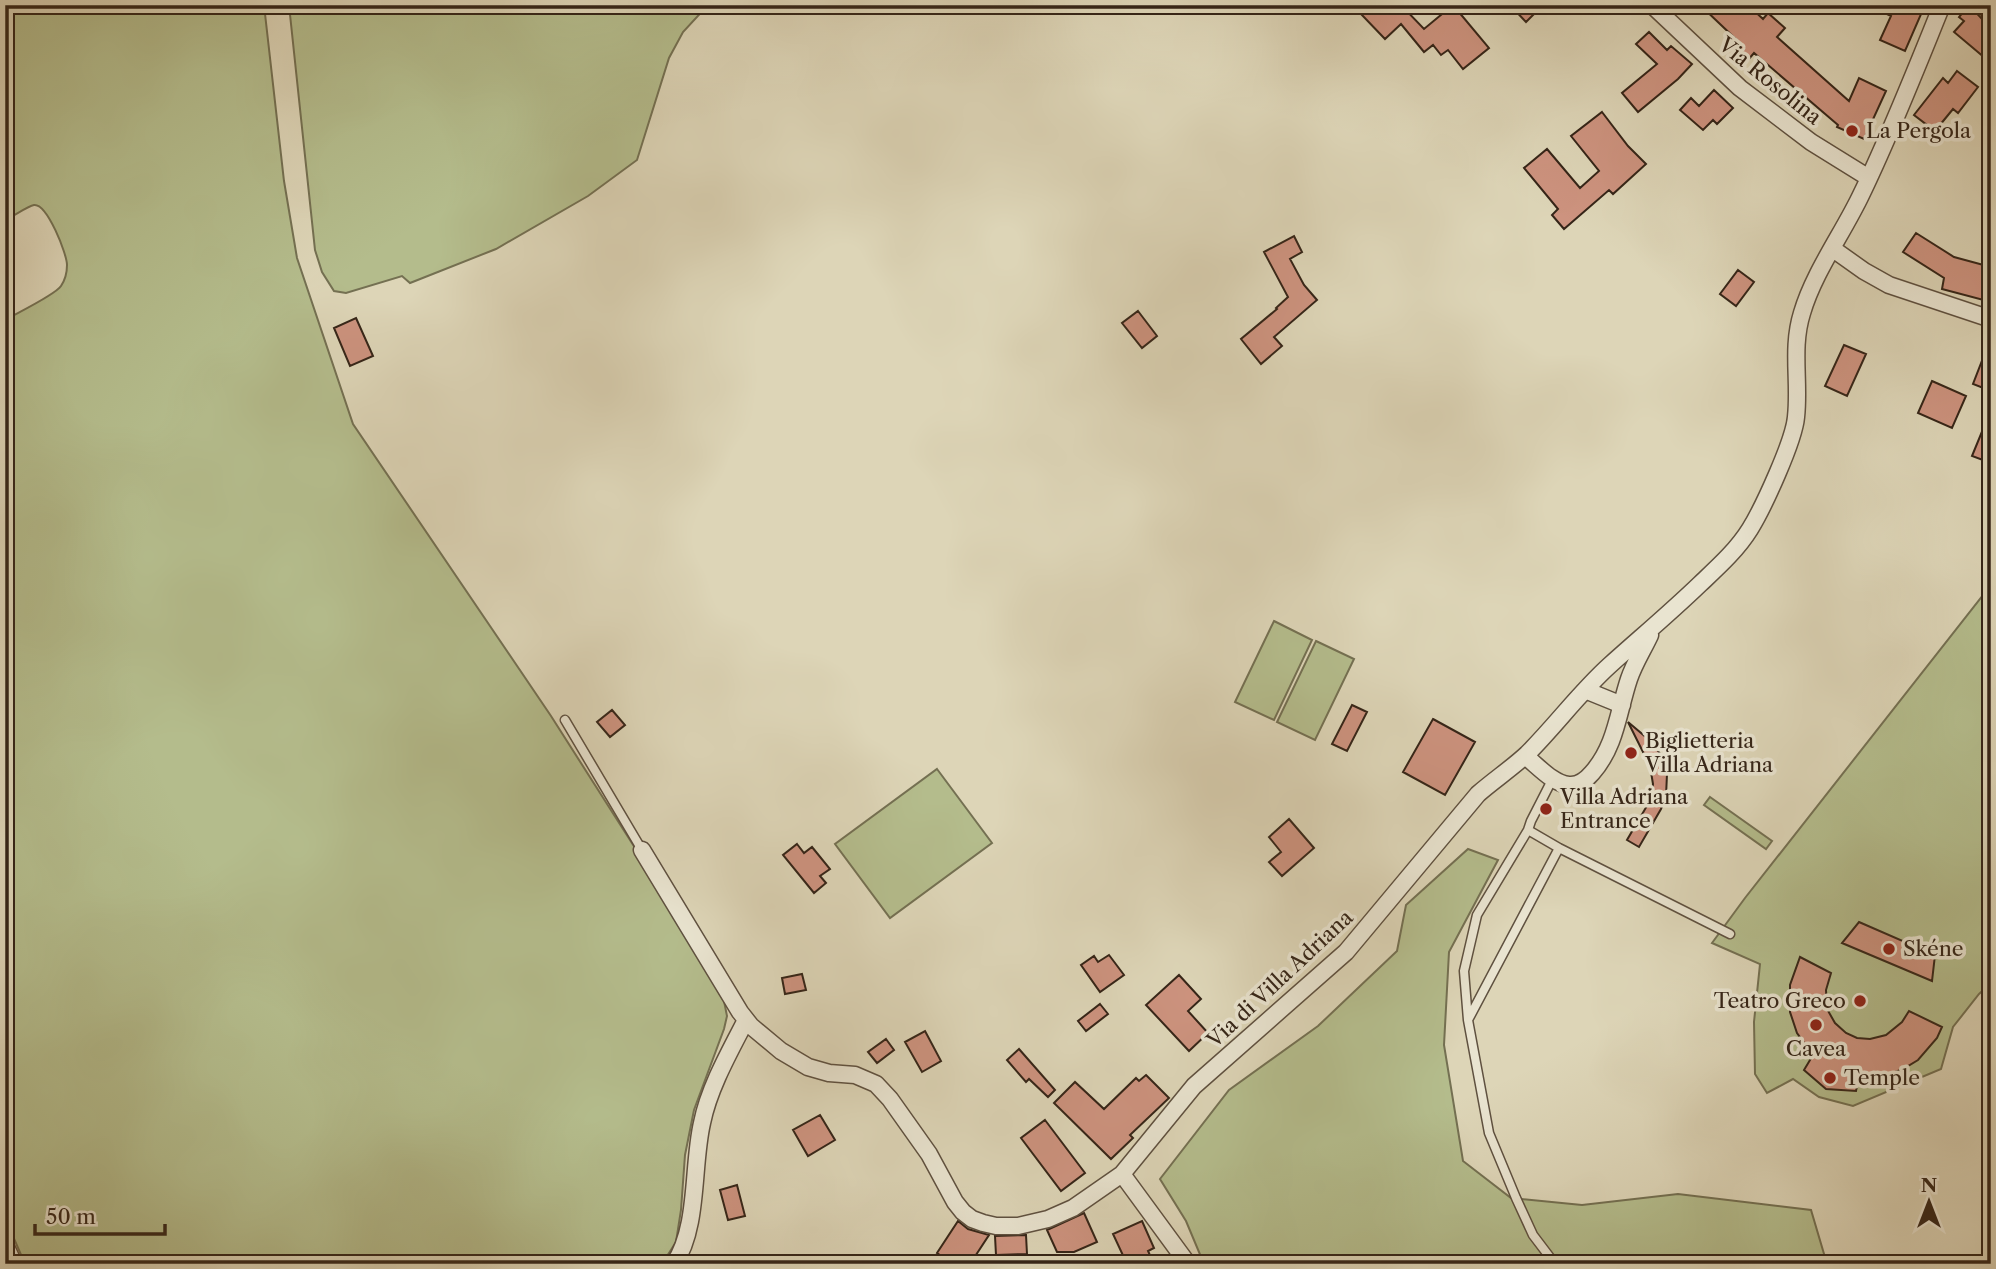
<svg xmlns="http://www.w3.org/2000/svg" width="1996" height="1269" font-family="'Libre Caslon Text',serif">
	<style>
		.green { fill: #b4bc8c; stroke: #747052; stroke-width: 2 }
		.building { fill: #cd937f; stroke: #352518; stroke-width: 2 }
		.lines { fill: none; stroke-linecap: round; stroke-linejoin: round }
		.lane-casing { stroke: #5f5140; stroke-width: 11 }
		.street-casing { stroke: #5f5140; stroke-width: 19 }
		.lane { stroke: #e9e4d0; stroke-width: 8 }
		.street { stroke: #e9e4d0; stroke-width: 16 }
		.poi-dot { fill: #8f2418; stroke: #e9e4d0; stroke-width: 2.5 }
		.labels { text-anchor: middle; stroke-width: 7; stroke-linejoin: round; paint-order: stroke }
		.street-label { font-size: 21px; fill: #352518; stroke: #e9e4d0 }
		.poi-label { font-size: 21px; fill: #352518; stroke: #e9e4d0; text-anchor: start }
	</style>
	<rect width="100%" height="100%" fill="#ddd5b7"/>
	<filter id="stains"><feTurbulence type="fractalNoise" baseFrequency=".00286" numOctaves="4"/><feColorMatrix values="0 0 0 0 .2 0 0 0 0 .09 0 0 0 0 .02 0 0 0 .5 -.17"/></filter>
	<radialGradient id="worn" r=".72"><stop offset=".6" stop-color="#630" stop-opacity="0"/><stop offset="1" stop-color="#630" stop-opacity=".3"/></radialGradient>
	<path class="green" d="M 5,5 L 264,5 L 284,181 L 297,258 L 353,424 L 551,716 L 637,851 L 724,1001 L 727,1016 L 724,1029 L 694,1110 L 685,1155 L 681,1210 L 676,1242 L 662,1264 L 25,1264 L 5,1218 L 5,320 C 17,313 55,295 61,286 C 65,280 67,272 67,265 C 67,254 47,203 34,205 C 28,206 12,217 5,220 Z
		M 289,5 L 708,5 L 683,32 L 669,58 L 637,160 L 588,196 L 496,249 L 410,283 L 402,276 L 346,293 L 334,291 L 322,272 L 315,250 Z
		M 1991,585 L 1991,983 L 1979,994 L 1953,1027 L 1941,1069 L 1853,1106 L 1819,1097 L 1793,1079 L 1767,1093 L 1755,1074 L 1754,1022 L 1760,964 L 1712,943 L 1745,898 Z
		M 1274,621 L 1312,640 L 1274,720 L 1235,702 Z
		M 1316,641 L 1354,659 L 1315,740 L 1277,722 Z
		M 937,769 L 992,843 L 890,918 L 835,844 Z
		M 1710,797 L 1772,841 L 1766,849 L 1704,805 Z
		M 1468,849 L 1498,860 L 1449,952 L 1444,1045 L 1463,1161 L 1511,1198 L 1582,1205 L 1678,1194 L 1811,1210 L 1827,1264 L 1204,1264 L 1186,1221 L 1160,1179 L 1229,1090 L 1318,1026 L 1397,951 L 1406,905 Z"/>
	<path class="building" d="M 1370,5 L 1401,5 L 1424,29 L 1453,5 L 1489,48 L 1463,69 L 1448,50 L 1441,55 L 1433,45 L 1424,52 L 1401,24 L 1385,39 L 1361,14 Z
		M 1510,5 L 1543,5 L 1526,22 Z
		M 1700,5 L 1748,5 L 1763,19 L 1768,13 L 1785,28 L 1777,37 L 1849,101 L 1859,78 L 1886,91 L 1864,139 L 1837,127 L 1838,125 L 1754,53 L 1748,60 L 1737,50 L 1741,44 Z
		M 1869,5 L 1925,5 L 1905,51 L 1880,40 L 1891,16 Z
		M 1969,5 L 1984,21 L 1991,23 L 1991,63 L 1954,32 L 1964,21 L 1959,17 Z
		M 1649,32 L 1667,50 L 1671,46 L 1692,64 L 1678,79 L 1638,112 L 1622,93 L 1657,64 L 1636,44 Z
		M 1957,71 L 1978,87 L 1958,113 L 1953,109 L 1935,131 L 1914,115 L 1943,78 L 1948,83 Z
		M 1714,90 L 1733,108 L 1717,124 L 1713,120 L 1703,130 L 1680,110 L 1691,98 L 1699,106 Z
		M 1602,112 L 1628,146 L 1646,164 L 1613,194 L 1609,190 L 1564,229 L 1552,215 L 1558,209 L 1524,168 L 1547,149 L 1580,188 L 1599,171 L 1571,136 Z
		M 1916,233 L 1954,257 L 1991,267 L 1991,302 L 1942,289 L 1944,278 L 1903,252 Z
		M 1294,236 L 1302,252 L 1290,259 L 1304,285 L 1317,300 L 1274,337 L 1282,346 L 1261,364 L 1241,339 L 1277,309 L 1276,308 L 1288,297 L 1264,252 Z
		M 1738,270 L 1754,282 L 1736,306 L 1720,294 Z
		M 1138,311 L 1157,336 L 1142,348 L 1122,323 Z
		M 356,318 L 373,356 L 350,366 L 334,328 Z
		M 1990,340 L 1991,340 L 1991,391 L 1973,384 Z
		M 1844,345 L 1866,354 L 1847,396 L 1825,386 Z
		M 1932,381 L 1966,396 L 1952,428 L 1918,413 Z
		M 1990,412 L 1991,412 L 1991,463 L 1972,456 Z
		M 1352,705 L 1367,712 L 1347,751 L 1332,744 Z
		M 612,710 L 625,725 L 610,737 L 597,722 Z
		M 1433,719 L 1475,742 L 1445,795 L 1403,772 Z
		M 1628,722 L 1654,744 L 1663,759 L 1667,774 L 1666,796 L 1661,809 L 1639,847 L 1627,840 L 1651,799 L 1653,784 L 1650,766 Z
		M 1289,819 L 1314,848 L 1282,876 L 1269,862 L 1281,852 L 1269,837 Z
		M 797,844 L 804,853 L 812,847 L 830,869 L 820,876 L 826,883 L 814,893 L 783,855 Z
		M 1859,922 L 1935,955 L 1932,981 L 1842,943 Z
		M 1109,955 L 1124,975 L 1100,992 L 1081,965 L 1094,956 L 1098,962 Z
		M 1800,957 L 1831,973 L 1826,990 L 1827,1009 L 1835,1023 L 1846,1033 L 1857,1038 L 1870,1039 L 1886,1035 L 1902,1022 L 1909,1011 L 1942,1027 L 1937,1038 L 1918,1060 L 1903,1069 L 1887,1075 L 1859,1077 L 1856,1091 L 1826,1089 L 1804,1070 L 1813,1055 L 1797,1033 L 1790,1012 L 1790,985 Z
		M 802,974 L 806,990 L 785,994 L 782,978 Z
		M 1179,975 L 1201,999 L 1188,1011 L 1208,1033 L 1189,1051 L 1146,1005 Z
		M 1100,1004 L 1108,1014 L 1086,1031 L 1078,1021 Z
		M 925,1031 L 941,1061 L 922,1072 L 905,1042 Z
		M 886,1039 L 894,1050 L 877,1063 L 868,1052 Z
		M 1019,1049 L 1055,1090 L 1048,1097 L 1029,1079 L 1026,1082 L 1007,1060 Z
		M 1146,1075 L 1169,1098 L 1130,1135 L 1133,1138 L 1111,1159 L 1054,1103 L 1075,1082 L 1104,1109 L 1136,1078 L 1139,1081 Z
		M 820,1115 L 835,1140 L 808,1156 L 793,1130 Z
		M 1045,1120 L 1085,1173 L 1061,1191 L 1021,1138 Z
		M 737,1185 L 745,1216 L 728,1220 L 720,1190 Z
		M 1084,1213 L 1097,1242 L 1074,1252 L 1057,1252 L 1047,1230 Z
		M 958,1221 L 968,1229 L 989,1235 L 970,1264 L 953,1264 L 937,1253 Z
		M 1142,1221 L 1154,1248 L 1148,1251 L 1154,1264 L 1127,1264 L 1113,1234 Z
		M 1026,1235 L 1027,1254 L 996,1255 L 995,1236 Z"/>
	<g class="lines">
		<g class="lane-casing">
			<path id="lane" d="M 565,720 L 642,850
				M 1528,830 L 1531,821 L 1553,778
				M 1468,1020 L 1464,971 L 1477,915 L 1528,830 L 1559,848 L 1730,934
				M 1555,1264 L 1533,1235 L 1516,1198 L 1489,1133 L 1468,1020 L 1559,848"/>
		</g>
		<g class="street-casing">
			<path id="street" d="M 1652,5 L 1740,88 L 1811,142 L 1869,178
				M 1982,5 L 1991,13
				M 1833,249 L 1864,271 L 1889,285 L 1991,319
				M 1585,690 L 1622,705
				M 1525,756 C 1537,765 1553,784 1569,785 C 1579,786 1586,780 1592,773 C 1616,746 1618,712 1629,679 C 1634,664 1643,650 1650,635
				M 642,850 L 740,1012 L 751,1026 L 781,1051 L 808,1067 L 829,1073 L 855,1075 L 876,1084 L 890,1099 L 929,1154 L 955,1202 L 963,1212 L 972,1219 L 983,1223 L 996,1226 L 1018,1226 L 1048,1219 L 1073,1208 L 1122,1174 L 1194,1086 L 1346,952 L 1478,794 C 1494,780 1512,768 1527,754 C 1556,725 1580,692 1610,665 C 1640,638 1671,612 1700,584 C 1718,567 1737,550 1750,529 C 1763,508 1794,441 1796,417 C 1800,382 1791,348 1802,313 C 1814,272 1843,233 1861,195 C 1891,133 1916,69 1942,5
				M 1122,1174 L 1188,1264
				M 5,1245 L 14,1264
				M 674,1264 C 699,1227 692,1166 702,1123 C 709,1088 730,1051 746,1020"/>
		</g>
		<use href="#lane" class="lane"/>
		<use href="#street" class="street"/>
	</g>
	<g class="poi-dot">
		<circle cx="1852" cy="131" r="7"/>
		<circle cx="1631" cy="753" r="7"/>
		<circle cx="1546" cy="809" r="7"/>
		<circle cx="1889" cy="949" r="7"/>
		<circle cx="1860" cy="1001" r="7"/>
		<circle cx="1816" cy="1025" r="7"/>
		<circle cx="1830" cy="1078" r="7"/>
	</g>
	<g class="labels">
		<g class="street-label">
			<text transform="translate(1770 81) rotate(39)" y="7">Via Rosolina</text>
			<text transform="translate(1280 979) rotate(-43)" y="7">Via di Villa Adriana</text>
		</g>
		<g class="poi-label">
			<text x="1866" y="138">La Pergola</text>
			<text x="1645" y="748">Biglietteria<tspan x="1645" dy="24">Villa Adriana</tspan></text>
			<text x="1560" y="804">Villa Adriana<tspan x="1560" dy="24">Entrance</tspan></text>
			<text x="1903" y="956">Skéne</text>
			<text x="1846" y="1008" text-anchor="end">Teatro Greco</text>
			<text x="1816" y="1056" text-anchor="middle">Cavea</text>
			<text x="1844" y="1085">Temple</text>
		</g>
	</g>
	<rect width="1996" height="1269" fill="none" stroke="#ddd5b7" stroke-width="28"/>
	<rect x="7" y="7" width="1982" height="1255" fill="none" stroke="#352518" stroke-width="3.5"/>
	<rect x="14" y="14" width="1968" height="1241" fill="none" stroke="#352518" stroke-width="2"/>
	<g transform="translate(1929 1202)" stroke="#e9e4d0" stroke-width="5" paint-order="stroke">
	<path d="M0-5L12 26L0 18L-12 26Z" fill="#352518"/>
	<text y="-10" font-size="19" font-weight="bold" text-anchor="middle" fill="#352518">N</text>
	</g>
	<path d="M35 1224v10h130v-10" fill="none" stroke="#352518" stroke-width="3.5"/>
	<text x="46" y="1224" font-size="21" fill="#352518" stroke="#e9e4d0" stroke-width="5" paint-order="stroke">50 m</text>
	<rect width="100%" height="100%" filter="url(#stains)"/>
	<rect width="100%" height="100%" fill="url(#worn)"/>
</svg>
